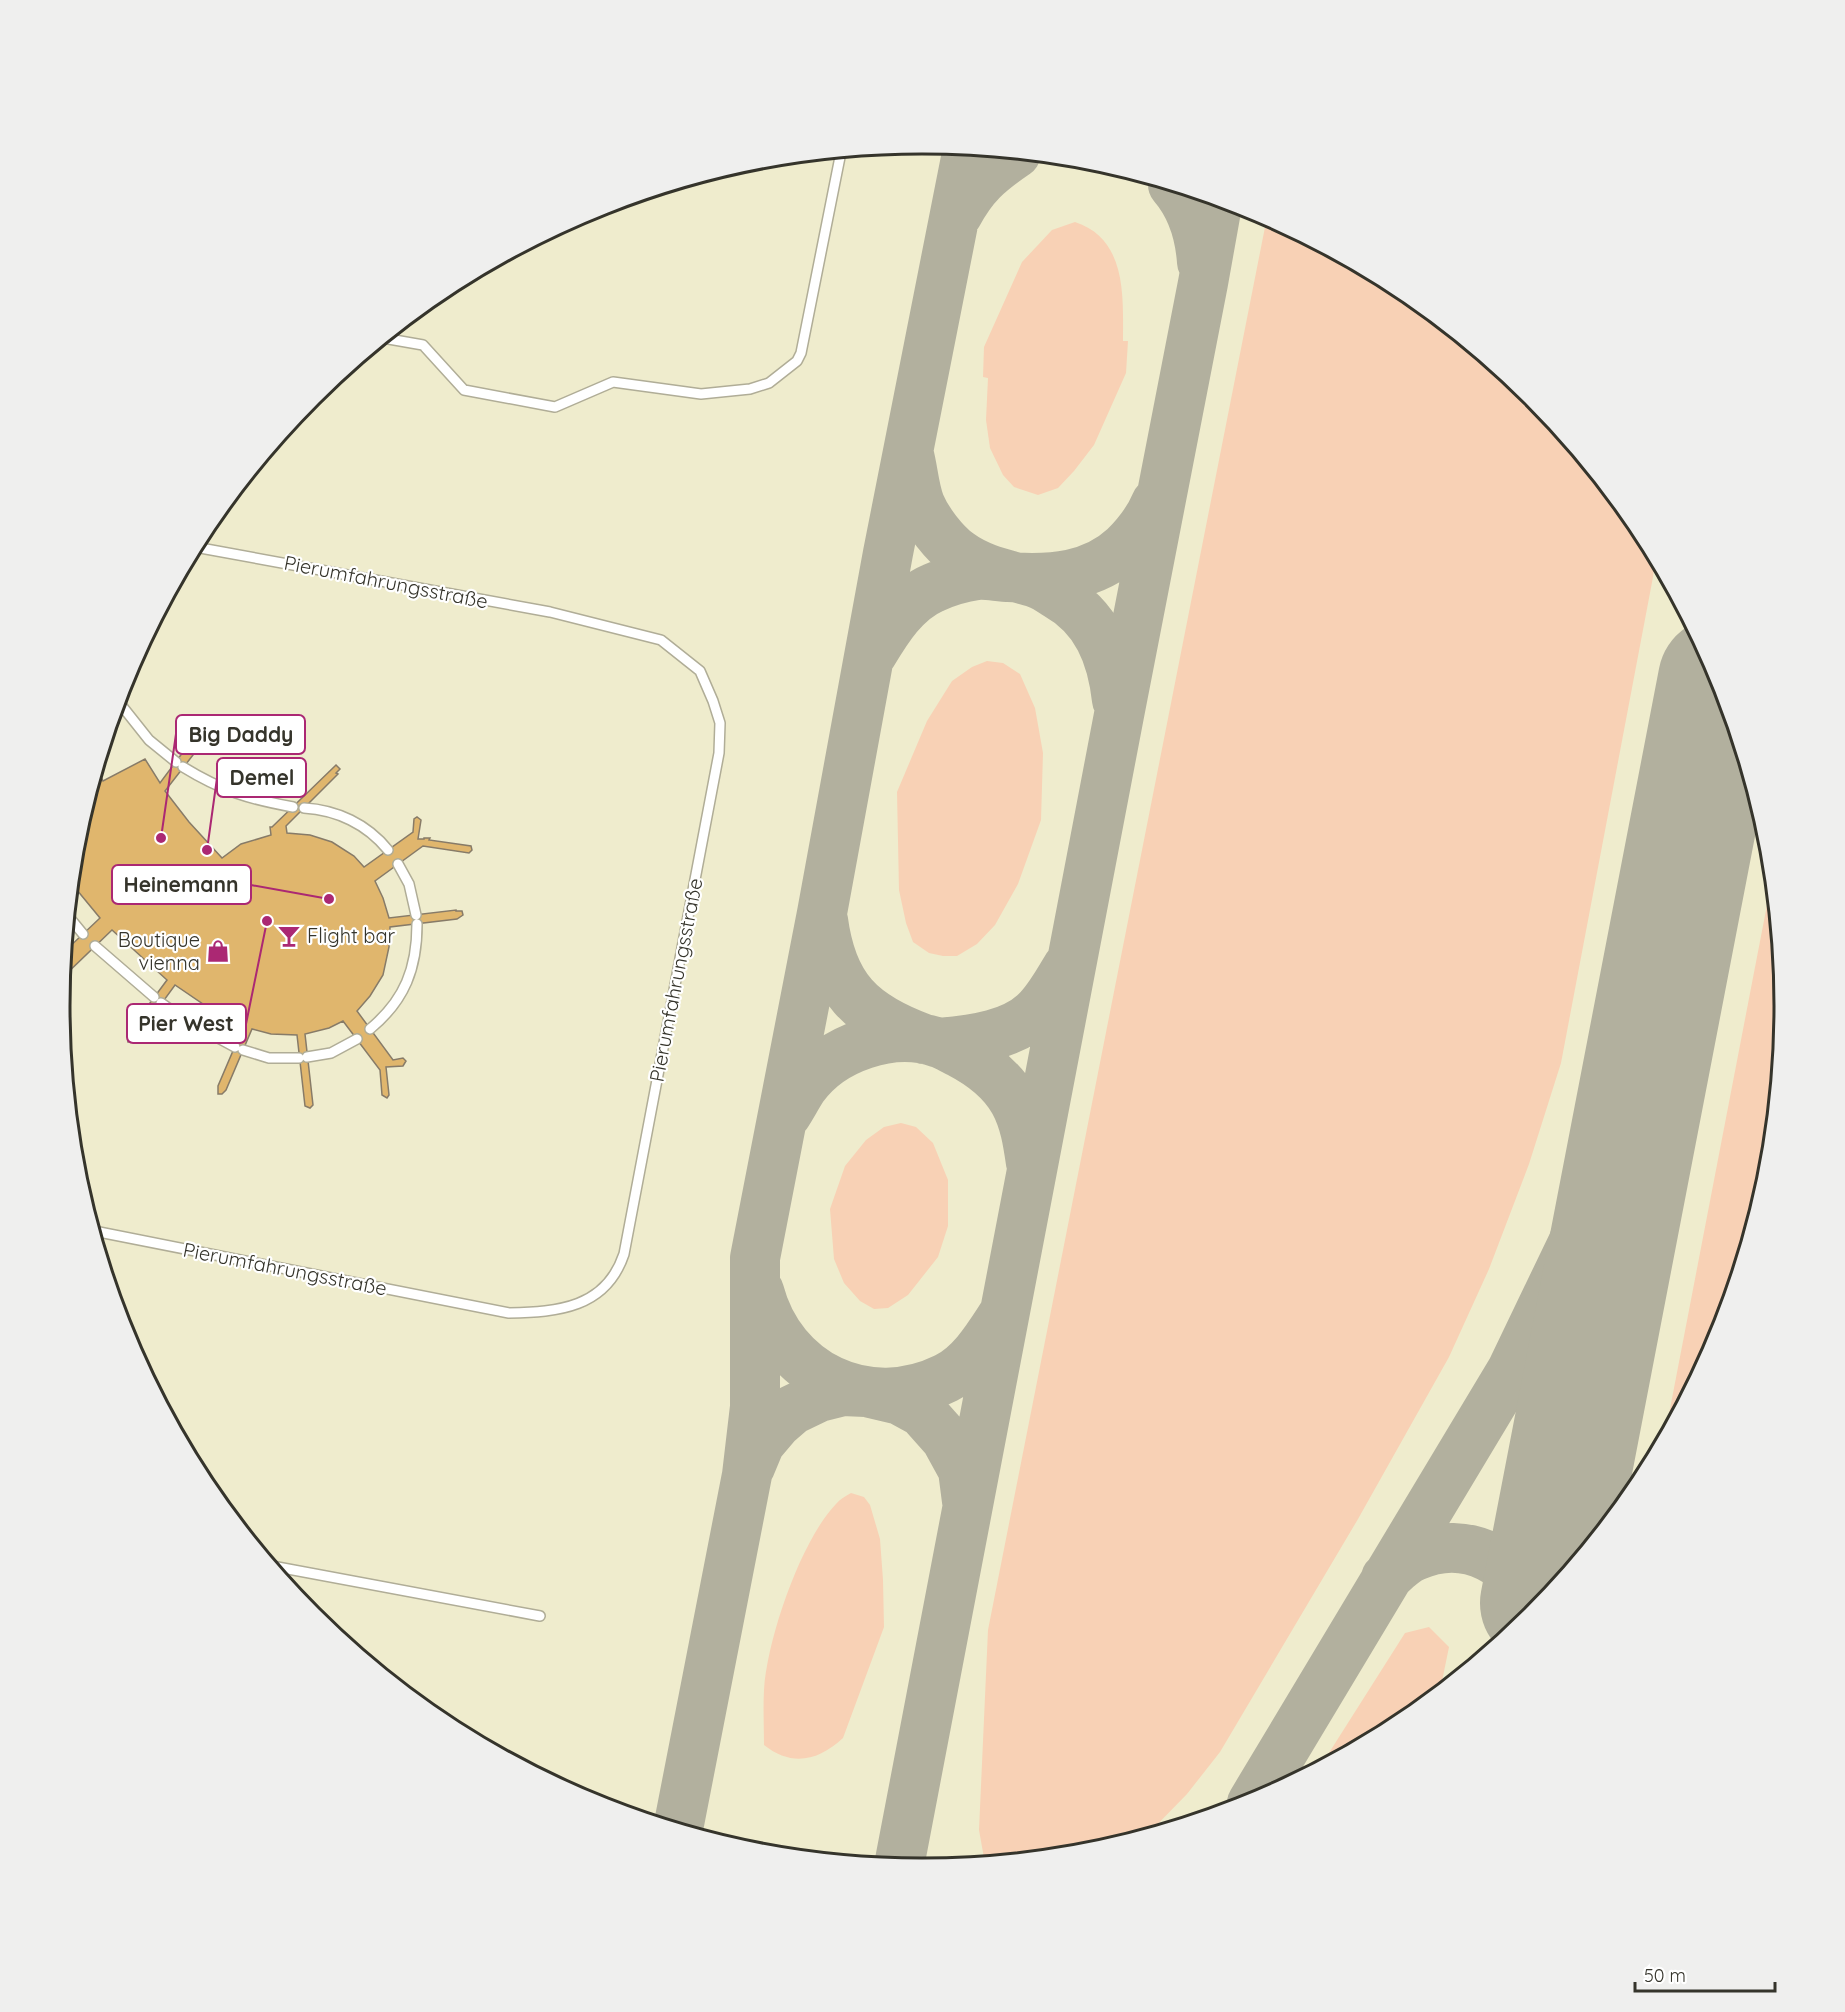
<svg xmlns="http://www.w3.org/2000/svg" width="1845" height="2012" font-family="Quicksand,sans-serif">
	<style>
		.built { fill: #efeccd }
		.green { fill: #f8d1b5 }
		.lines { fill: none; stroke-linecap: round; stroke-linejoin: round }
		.taxiway { stroke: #b2b09e; stroke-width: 50 }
		.runway { stroke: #b2b09e; stroke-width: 126 }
		.building { fill: #e0b66d; stroke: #877b68; stroke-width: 1.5 }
		.lane-casing { stroke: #b0ad97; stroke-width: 12 }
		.lane { stroke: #fff; stroke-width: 9 }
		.labels { text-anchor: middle; stroke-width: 4.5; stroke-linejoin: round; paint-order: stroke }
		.street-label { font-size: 20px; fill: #35342b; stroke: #fff }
		.poi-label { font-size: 20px; fill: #35342b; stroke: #fff; text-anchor: start }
		.rim { fill: none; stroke: #35342b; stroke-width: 3 }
		.leader { fill: none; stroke: #ab2873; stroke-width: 2 }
		.callout-dot { fill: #ab2873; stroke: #fff; stroke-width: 2 }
		.callout { fill: #fff; stroke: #ab2873; stroke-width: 2 }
		.callout-label { font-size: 21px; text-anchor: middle; font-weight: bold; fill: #35342b }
	</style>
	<rect width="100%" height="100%" fill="#f9f7df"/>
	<path class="built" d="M63 1006a860 860 0 1 1 1720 0a860 860 0 1 1-1720 0Z"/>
	<path class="green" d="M 1267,217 L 1402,289 L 1533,396 L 1640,527 L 1655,556 L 1653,577 L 1561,1063 L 1529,1164 L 1489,1269 L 1449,1357 L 1358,1519 L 1220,1752 L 1187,1794 L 1147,1835 L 1090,1852 L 987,1862 L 984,1858 L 979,1830 L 988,1630 Z
		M 1075,222 C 1127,239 1123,296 1123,341 L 1128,341 L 1126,373 L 1094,445 L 1074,471 L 1058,488 L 1038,495 L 1014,487 L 1003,475 L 990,448 L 986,420 L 988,378 L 983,377 L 984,347 L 1022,262 L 1052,230 Z
		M 987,661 L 1003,663 L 1020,674 L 1035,708 L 1043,753 L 1041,820 L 1018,884 L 995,925 L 977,944 L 957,956 L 943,956 L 929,953 L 913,942 L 906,923 L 899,890 L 897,792 L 927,721 L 952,681 L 972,667 Z
		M 1772,879 L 1785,1006 L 1768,1175 L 1719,1336 L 1664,1440 Z
		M 901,1123 L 916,1127 L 933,1143 L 948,1180 L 948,1226 L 938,1257 L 908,1295 L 888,1308 L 874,1309 L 860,1301 L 844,1283 L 834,1259 L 830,1209 L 845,1166 L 866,1140 L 884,1127 Z
		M 851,1493 L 864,1497 L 870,1505 L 880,1539 L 883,1580 L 884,1627 L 843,1738 C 818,1761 792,1767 764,1745 C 764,1727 763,1708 764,1690 C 767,1639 801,1540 836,1504 C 840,1499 846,1496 851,1493 Z
		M 1429,1627 L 1449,1647 L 1440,1691 L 1401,1723 L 1320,1767 L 1405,1633 Z"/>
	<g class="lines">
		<path class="taxiway" d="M 1173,185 C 1192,207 1200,233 1202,262
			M 957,215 C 973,185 988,172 1016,153
			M 909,455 C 913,470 914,489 920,504 C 927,521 944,543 959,554 C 982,571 1010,575 1036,583 C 1043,585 1050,590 1056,594 C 1097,617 1112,655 1117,700
			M 872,654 C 887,629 905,600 933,588 C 946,582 963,577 977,575 C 987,574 999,577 1009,577 C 1051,580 1093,577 1125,547 C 1138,534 1149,520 1156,503
			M 1699,793 L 1709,656
			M 823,920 C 832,988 861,1016 924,1039
			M 939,1043 C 973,1040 1015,1035 1039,1009 C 1051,996 1059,981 1068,966
			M 786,1115 C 792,1106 797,1096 803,1087 C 831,1048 893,1026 939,1043 C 946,1045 953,1050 960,1053 C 981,1064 1002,1080 1014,1101 C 1025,1121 1028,1142 1031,1163
			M 759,1291 C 781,1375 867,1417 946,1378 C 972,1365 988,1338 1003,1315
			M 750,1467 L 760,1443 L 777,1423 L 792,1410 L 819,1397 L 843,1391 L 866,1392 L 900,1400 L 922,1412 L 946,1439 L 963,1470 L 967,1501
			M 1386,1578 C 1395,1570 1403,1561 1415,1556 C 1466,1533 1521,1561 1533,1615
			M 1252,1803 L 1512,1370 L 1573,1243 L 1625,1109 L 1665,969
			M 678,1829 L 747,1475 L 755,1407 L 755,1258 L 822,913 L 888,553 L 968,148
			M 899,1866 L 1119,715 L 1203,283 L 1218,199"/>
		<path class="runway" d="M 1543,1603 L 1721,680"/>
	</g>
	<path class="building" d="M 197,737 L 202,740 L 198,745 L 200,746 L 165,791 L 189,822 L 222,858 L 241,844 L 271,835 L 270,827 L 272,827 L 336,765 L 340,769 L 336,773 L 338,774 L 286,826 L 287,833 L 310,835 L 332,842 L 354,856 L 364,867 L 413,832 L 414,819 L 417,817 L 421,820 L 418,839 L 424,839 L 424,838 L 430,838 L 429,840 L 471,846 L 472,850 L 469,853 L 423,846 L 375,881 L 383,898 L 389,918 L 456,910 L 456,911 L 462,911 L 463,915 L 457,919 L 390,927 L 389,947 L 383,975 L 370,996 L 357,1011 L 393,1060 L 403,1058 L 406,1061 L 403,1066 L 386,1067 L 389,1095 L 387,1098 L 382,1095 L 380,1070 L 343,1021 L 329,1028 L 305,1034 L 313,1105 L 310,1108 L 305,1106 L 297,1035 L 271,1034 L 252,1029 L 226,1090 L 222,1094 L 218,1094 L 218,1086 L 244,1025 L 209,1008 L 175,985 L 135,1040 L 132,1042 L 128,1042 L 127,1034 L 167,980 L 112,930 L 63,977 L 65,951 L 100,918 L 72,884 L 77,837 L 97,769 L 103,781 L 145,759 L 160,783 L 192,740 L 194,741 Z"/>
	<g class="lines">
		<g class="lane-casing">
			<path id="lane" d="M 383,338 L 423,345 L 464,390 L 555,407 L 613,382 L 701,394 L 750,389 L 769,383 L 797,361 L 801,353 L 841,152
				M 118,701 L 149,740 L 176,762
				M 183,767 C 222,791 249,799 293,807
				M 304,808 C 337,810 367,824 388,850
				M 398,864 L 409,884 L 416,915
				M 69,917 L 83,934
				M 95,946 L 154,997
				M 161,1003 L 185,1020 L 235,1047
				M 370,1029 C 405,1000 417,968 417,924
				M 243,1050 L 269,1058 L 299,1058
				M 307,1057 L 331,1053 L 357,1039
				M 94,1231 L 509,1313 C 558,1312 606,1308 624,1254 L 719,753 L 720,723 L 713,701 L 700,671 L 661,640 L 550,612 L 195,547
				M 272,1566 L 540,1616"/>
		</g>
		<use href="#lane" class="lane"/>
	</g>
	<defs>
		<g id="bar-bare" transform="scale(1.8)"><path d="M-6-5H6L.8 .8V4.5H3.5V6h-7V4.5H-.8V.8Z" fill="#ab2873" stroke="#fff" stroke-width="2.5" paint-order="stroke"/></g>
		<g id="shop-bare" transform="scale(1.8)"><path d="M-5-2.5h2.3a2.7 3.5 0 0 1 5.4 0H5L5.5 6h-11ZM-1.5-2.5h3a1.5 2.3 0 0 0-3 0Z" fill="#ab2873" stroke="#fff" stroke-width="2.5" paint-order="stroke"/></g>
	</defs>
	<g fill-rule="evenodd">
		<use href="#bar-bare" x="289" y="936"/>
		<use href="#shop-bare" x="218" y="951"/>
	</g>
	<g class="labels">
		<g class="street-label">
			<text transform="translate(386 582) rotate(11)" y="7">Pierumfahrungsstraße</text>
			<text transform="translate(676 980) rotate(-79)" y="7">Pierumfahrungsstraße</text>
			<text transform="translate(285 1269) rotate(11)" y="7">Pierumfahrungsstraße</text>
		</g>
		<g class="poi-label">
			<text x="307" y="943">Flight bar</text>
			<text x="200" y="947" text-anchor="end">Boutique<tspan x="200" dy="23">vienna</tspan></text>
		</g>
	</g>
	<path d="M0 0H1845V2012H0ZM70 1006a852 852 0 1 1 1704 0a852 852 0 1 1-1704 0Z" fill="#efefee" fill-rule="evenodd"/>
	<path class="rim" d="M70 1006a852 852 0 1 1 1704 0a852 852 0 1 1-1704 0Z"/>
	<path class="leader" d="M161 838L176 734M207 850L217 778M329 899L251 885M267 921L246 1024"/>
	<g class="callout-dot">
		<circle cx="161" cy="838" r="6"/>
		<circle cx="207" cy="850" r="6"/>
		<circle cx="329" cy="899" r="6"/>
		<circle cx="267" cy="921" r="6"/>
	</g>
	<g class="callout">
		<rect x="176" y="715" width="129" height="39" rx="6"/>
		<rect x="217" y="758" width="89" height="39" rx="6"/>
		<rect x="112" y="865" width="139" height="39" rx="6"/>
		<rect x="127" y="1004" width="119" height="39" rx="6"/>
	</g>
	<g class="callout-label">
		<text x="241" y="742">Big Daddy</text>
		<text x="262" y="785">Demel</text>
		<text x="181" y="892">Heinemann</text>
		<text x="186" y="1031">Pier West</text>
	</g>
	<path d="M1635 1982v9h140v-9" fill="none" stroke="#35342b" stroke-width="3"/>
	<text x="1644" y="1982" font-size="18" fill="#35342b" stroke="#ffffff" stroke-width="4.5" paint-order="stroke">50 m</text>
</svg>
